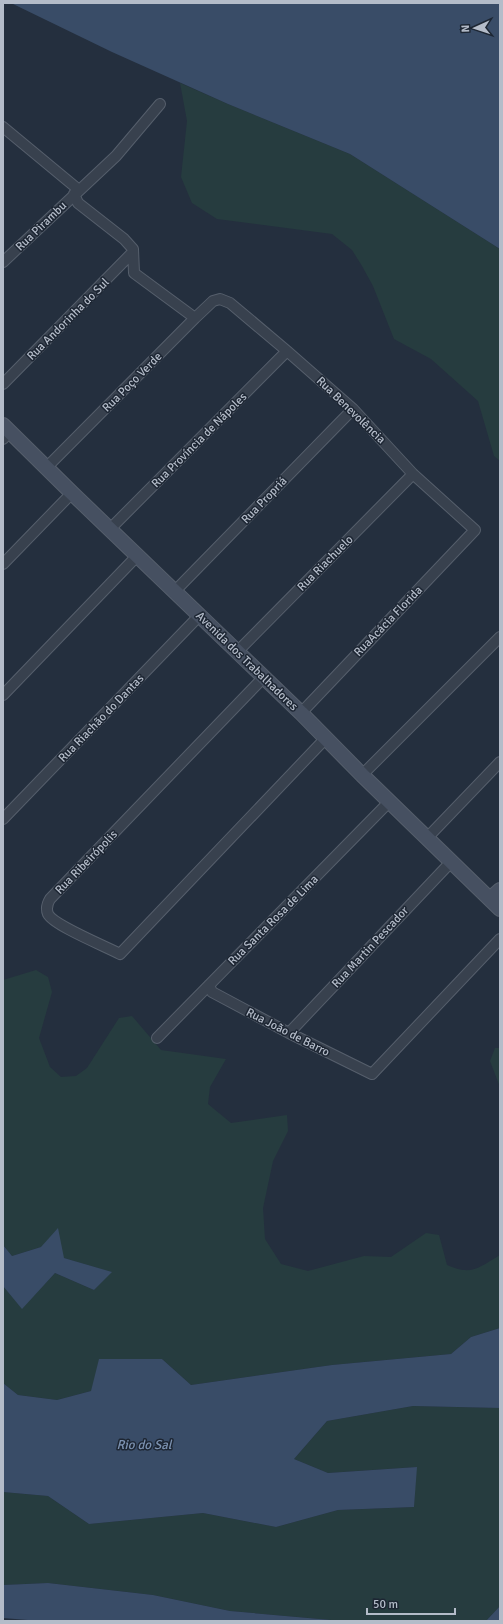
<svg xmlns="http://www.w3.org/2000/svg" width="503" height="1624" font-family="Signika,sans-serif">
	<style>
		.green { fill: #263c3f }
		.water { fill: #394c67 }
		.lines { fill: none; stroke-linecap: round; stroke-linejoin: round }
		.street-casing { stroke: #565f6c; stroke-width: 12 }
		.secondary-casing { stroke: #565f6c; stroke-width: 16 }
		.street { stroke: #38414e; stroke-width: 10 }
		.secondary { stroke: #465061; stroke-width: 14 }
		.labels { text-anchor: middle; stroke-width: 3; stroke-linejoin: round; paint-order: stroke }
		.street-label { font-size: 12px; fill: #b4bcc9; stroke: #1d2633 }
		.water-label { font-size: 13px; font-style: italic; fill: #7c92b1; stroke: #1d2633 }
	</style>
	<rect width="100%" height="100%" fill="#242f3e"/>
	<path class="green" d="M 180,83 L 228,104 L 350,154 L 500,249 L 500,461 L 494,456 L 478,401 L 431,359 L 394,339 L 373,286 L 362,266 L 352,250 L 332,234 L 217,219 L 192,203 L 181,177 L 187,121 Z
		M 36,970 L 48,977 L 52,992 L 39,1038 L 50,1067 L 61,1077 L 76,1076 L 87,1068 L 119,1018 L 132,1016 L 161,1050 L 226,1059 L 210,1087 L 208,1104 L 231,1123 L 287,1115 L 288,1131 L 273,1161 L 263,1208 L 265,1239 L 281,1264 L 308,1271 L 364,1256 L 391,1257 L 426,1233 L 439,1235 L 447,1265 C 472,1276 478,1268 500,1255 L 500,1328 L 471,1337 L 451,1354 L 332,1365 L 191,1385 L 162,1359 L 91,1391 L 57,1400 L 18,1395 L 3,1383 L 3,1286 L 22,1308 L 55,1273 L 94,1290 L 111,1272 L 64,1258 L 41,1247 L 12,1256 L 3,1245 L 3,980 Z
		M 495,1048 L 500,1048 L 500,1087 L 490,1061 Z
		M 413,1406 L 500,1408 L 500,1606 L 486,1621 L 342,1621 L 230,1611 L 153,1595 L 48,1583 L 3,1585 L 3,1492 L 48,1496 L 89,1524 L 203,1513 L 276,1527 L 338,1510 L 414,1507 L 416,1467 L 328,1473 L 294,1459 L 327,1421 Z"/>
	<path class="water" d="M 11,3 L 500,3 L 500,249 L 350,154 L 228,104 L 112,52 Z
		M 58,1228 L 64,1258 L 112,1272 L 94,1290 L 55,1273 L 22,1309 L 3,1286 L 3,1245 L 12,1256 L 41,1247 Z
		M 500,1328 L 500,1408 L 413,1406 L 327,1421 L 294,1459 L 328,1473 L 417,1467 L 414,1507 L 338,1510 L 276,1527 L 203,1513 L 89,1524 L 48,1496 L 3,1492 L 3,1383 L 18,1395 L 57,1400 L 91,1391 L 99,1359 L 162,1359 L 191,1385 L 332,1365 L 451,1354 L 471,1337 Z
		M 48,1583 L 153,1595 L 230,1611 L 342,1621 L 40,1621 L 3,1618 L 3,1585 Z
		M 500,1606 L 500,1621 L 483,1621 L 486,1621 Z"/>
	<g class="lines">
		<g class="street-casing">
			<path id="street" d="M 3,127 L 79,190
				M 74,194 L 78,203 L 124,239 L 133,249 L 134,273 L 195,318
				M 3,262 L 116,156 L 160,104
				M 3,384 L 132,253
				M 3,439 L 10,432
				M 46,468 L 195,318 L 213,301 L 220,299 L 230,303 L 287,351 L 353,409 L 413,474 L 475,530 L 301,713
				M 110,529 L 287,351
				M 3,564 L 72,493
				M 175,591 L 353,409
				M 237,652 L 413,474
				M 263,678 L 50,899 C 47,904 46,909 48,914 C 53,925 107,947 120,954 L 325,739
				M 3,695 L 137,556
				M 362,775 L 500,637
				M 3,819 L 199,616
				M 427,838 L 500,762
				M 209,985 L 212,992 L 289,1033 L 372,1074 L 500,939
				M 289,1033 L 451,862
				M 157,1038 L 389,802"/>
		</g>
		<g class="secondary-casing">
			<path id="secondary" d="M 3,425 L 72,493 L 301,713 L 362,775 L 500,909
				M 490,899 L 500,890"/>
		</g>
		<use href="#street" class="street"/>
		<use href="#secondary" class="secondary"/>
	</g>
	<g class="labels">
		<g class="street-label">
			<text transform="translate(41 226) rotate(-44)" y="4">Rua Pirambu</text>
			<text transform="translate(68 319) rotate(-45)" y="4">Rua Andorinha do Sul</text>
			<text transform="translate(132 382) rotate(-45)" y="4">Rua Poço Verde</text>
			<text transform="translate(351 410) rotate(44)" y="4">Rua Benevolência</text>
			<text transform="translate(199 440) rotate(-45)" y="4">Rua Província de Nápoles</text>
			<text transform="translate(264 500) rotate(-46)" y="4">Rua Propriá</text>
			<text transform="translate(325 563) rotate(-45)" y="4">Rua Riachuelo</text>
			<text transform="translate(388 621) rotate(-46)" y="4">RuaAcácia Florida</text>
			<text transform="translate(247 661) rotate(44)" y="4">Avenida dos Trabalhadores</text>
			<text transform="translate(101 718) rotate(-46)" y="4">Rua Riachão do Dantas</text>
			<text transform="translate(86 862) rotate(-46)" y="4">Rua Ribeirópolis</text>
			<text transform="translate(273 920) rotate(-45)" y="4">Rua Santa Rosa de Lima</text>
			<text transform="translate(370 947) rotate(-47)" y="4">Rua Martin Pescador</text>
			<text transform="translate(288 1032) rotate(27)" y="4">Rua João de Barro</text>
		</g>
		<g class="water-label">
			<text x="144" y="1449">Rio do Sal</text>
		</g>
	</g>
	<rect width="503" height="1624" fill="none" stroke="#b4bcc9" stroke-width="8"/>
	<g transform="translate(475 28) rotate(267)" stroke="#1d2633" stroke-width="3" paint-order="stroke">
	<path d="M0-3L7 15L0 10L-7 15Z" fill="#b4bcc9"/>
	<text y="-6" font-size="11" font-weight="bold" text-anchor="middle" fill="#b4bcc9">N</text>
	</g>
	<path d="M367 1608v6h88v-6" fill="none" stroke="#b4bcc9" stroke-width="2"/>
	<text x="373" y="1608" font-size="12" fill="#b4bcc9" stroke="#1d2633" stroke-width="3" paint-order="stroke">50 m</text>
</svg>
